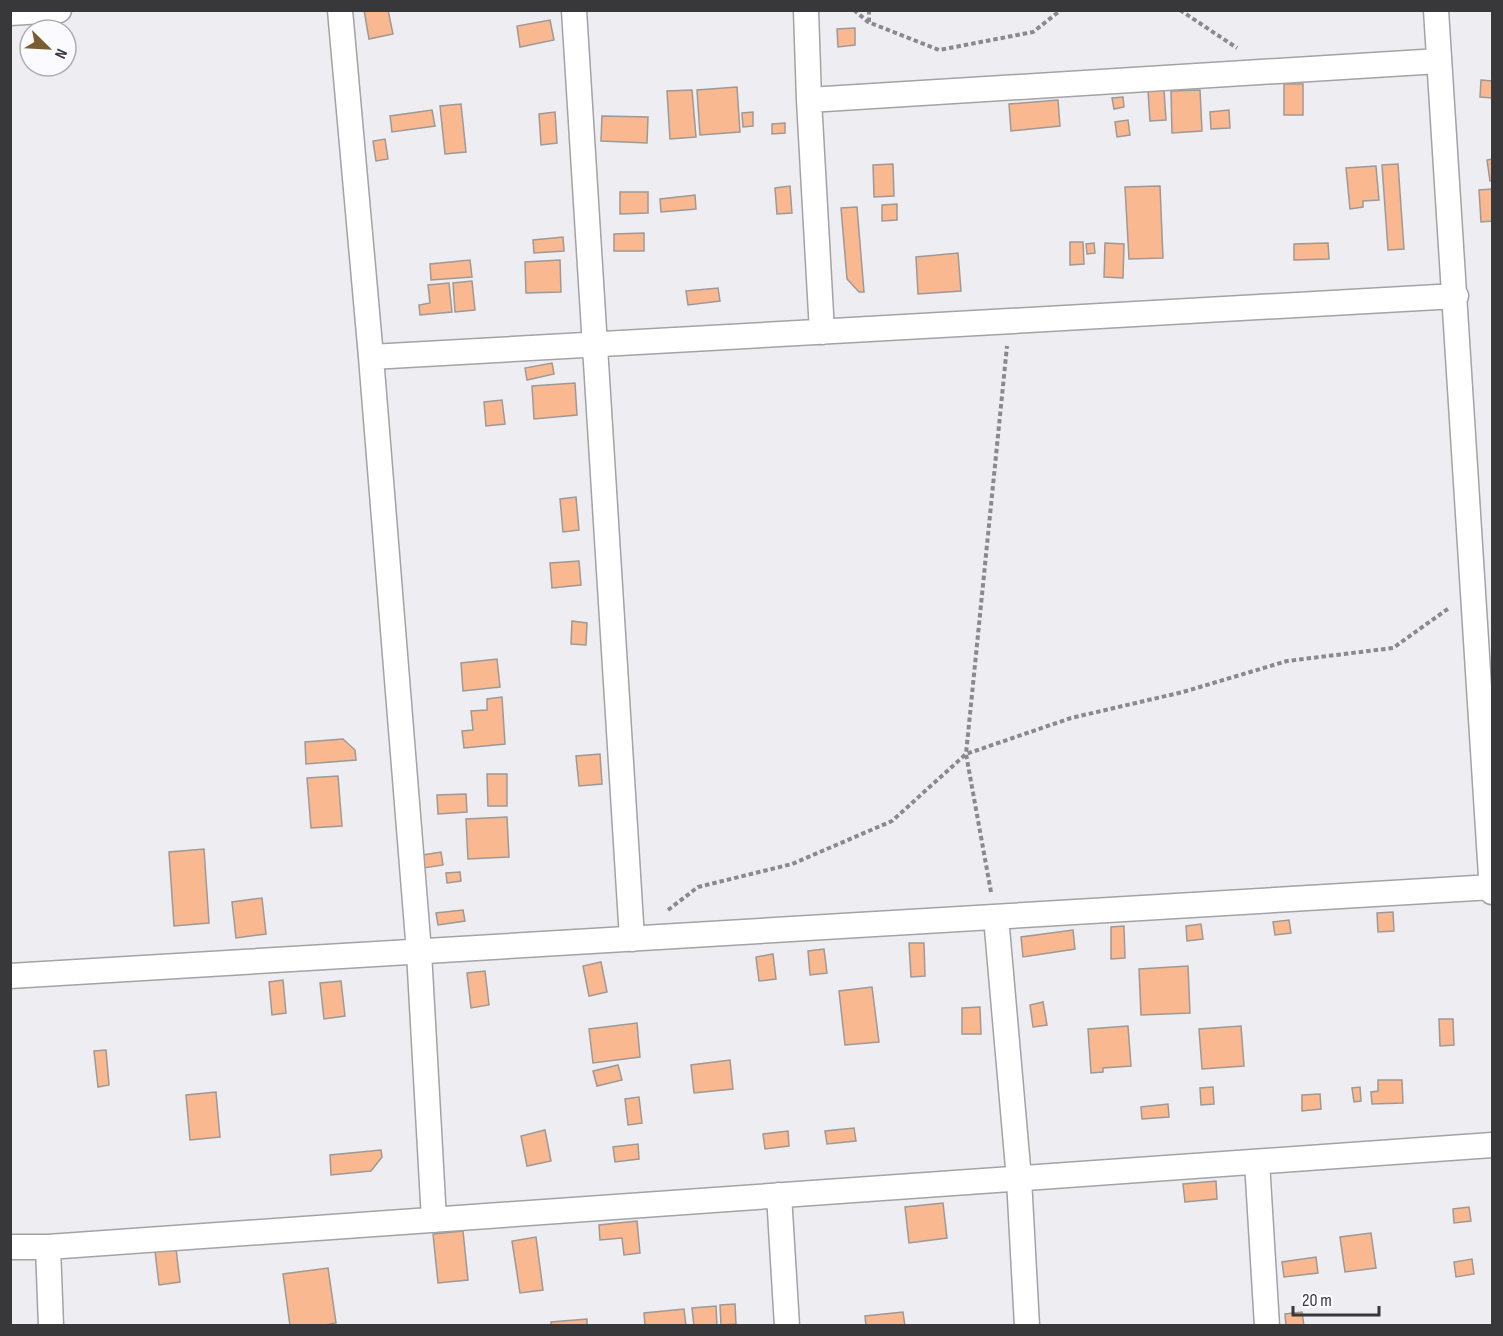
<svg xmlns="http://www.w3.org/2000/svg" width="1503" height="1336" font-family="'Sofia Sans Condensed',sans-serif">
	<style>
		.building { fill: #f9b88f; stroke: #9e9996; stroke-width: 1.5 }
		.lines { fill: none; stroke-linecap: round; stroke-linejoin: round }
		.minor-casing { stroke: #a3a2a6; stroke-width: 27 }
		.path { stroke: #8a898d; stroke-width: 4; stroke-dasharray: 4.5 3; stroke-linecap: butt }
		.minor { stroke: #fff; stroke-width: 24 }
	</style>
	<rect width="100%" height="100%" fill="#eeedf2"/>
	<path class="building" d="M 364,10 L 388,10 L 393,34 L 369,39 Z
		M 550,20 L 554,40 L 520,47 L 517,26 Z
		M 855,28 L 855,45 L 838,47 L 837,29 Z
		M 1481,80 L 1492,81 L 1492,98 L 1480,97 Z
		M 1284,84 L 1303,84 L 1303,115 L 1284,115 Z
		M 737,87 L 740,132 L 700,135 L 697,90 Z
		M 692,90 L 696,137 L 670,139 L 667,91 Z
		M 1164,90 L 1166,120 L 1150,121 L 1148,91 Z
		M 1200,90 L 1202,131 L 1172,133 L 1171,91 Z
		M 1123,97 L 1124,107 L 1114,109 L 1112,98 Z
		M 1058,100 L 1060,126 L 1011,131 L 1009,104 Z
		M 461,104 L 466,152 L 445,154 L 440,106 Z
		M 432,110 L 435,126 L 392,132 L 390,116 Z
		M 1229,110 L 1230,128 L 1211,129 L 1210,112 Z
		M 555,112 L 557,143 L 541,145 L 539,114 Z
		M 753,112 L 753,126 L 743,127 L 742,113 Z
		M 602,116 L 648,117 L 647,143 L 601,141 Z
		M 1128,120 L 1130,135 L 1117,137 L 1115,122 Z
		M 785,123 L 785,133 L 772,134 L 772,124 Z
		M 385,139 L 388,159 L 376,161 L 373,141 Z
		M 1492,159 L 1492,181 L 1490,181 L 1487,160 Z
		M 893,164 L 894,196 L 874,197 L 873,165 Z
		M 1398,164 L 1404,249 L 1388,250 L 1382,165 Z
		M 1376,166 L 1379,200 L 1363,201 L 1363,207 L 1350,209 L 1346,168 Z
		M 790,186 L 792,213 L 777,214 L 775,188 Z
		M 1160,186 L 1163,258 L 1129,259 L 1125,187 Z
		M 1492,189 L 1492,221 L 1481,222 L 1479,190 Z
		M 620,192 L 648,192 L 648,213 L 620,214 Z
		M 695,195 L 696,209 L 661,212 L 660,199 Z
		M 897,204 L 897,220 L 882,221 L 882,205 Z
		M 857,207 L 864,292 L 859,292 L 847,279 L 841,208 Z
		M 644,233 L 644,251 L 614,251 L 614,234 Z
		M 563,237 L 564,251 L 534,253 L 533,240 Z
		M 1070,242 L 1083,242 L 1084,264 L 1070,265 Z
		M 1094,243 L 1095,253 L 1087,254 L 1086,244 Z
		M 1105,243 L 1124,244 L 1123,278 L 1104,277 Z
		M 1328,243 L 1329,259 L 1294,260 L 1294,244 Z
		M 958,253 L 961,291 L 918,294 L 916,257 Z
		M 470,260 L 472,277 L 431,280 L 430,264 Z
		M 560,260 L 561,292 L 526,293 L 525,262 Z
		M 472,281 L 475,310 L 455,312 L 453,283 Z
		M 449,283 L 452,312 L 420,315 L 419,305 L 430,303 L 428,285 Z
		M 718,288 L 720,301 L 688,305 L 686,291 Z
		M 552,363 L 554,374 L 527,380 L 525,368 Z
		M 575,383 L 577,415 L 534,419 L 532,386 Z
		M 502,400 L 505,424 L 486,426 L 484,402 Z
		M 576,497 L 579,530 L 563,532 L 560,499 Z
		M 579,561 L 581,585 L 552,588 L 550,563 Z
		M 572,621 L 587,623 L 586,645 L 571,644 Z
		M 497,659 L 500,687 L 463,691 L 461,663 Z
		M 502,697 L 505,744 L 464,748 L 462,731 L 473,730 L 471,711 L 487,710 L 487,699 Z
		M 343,739 L 355,750 L 356,760 L 306,764 L 305,742 Z
		M 600,754 L 602,784 L 579,786 L 576,756 Z
		M 487,774 L 507,774 L 507,806 L 488,806 Z
		M 338,776 L 342,826 L 311,828 L 307,778 Z
		M 466,794 L 467,812 L 438,814 L 437,795 Z
		M 507,817 L 509,857 L 468,859 L 466,819 Z
		M 204,849 L 209,923 L 174,926 L 169,852 Z
		M 441,852 L 443,865 L 424,868 L 423,855 Z
		M 460,872 L 461,881 L 447,883 L 446,873 Z
		M 262,898 L 266,934 L 236,938 L 232,902 Z
		M 463,910 L 465,921 L 438,925 L 436,913 Z
		M 1393,912 L 1394,931 L 1378,932 L 1377,913 Z
		M 1289,920 L 1291,933 L 1275,935 L 1273,922 Z
		M 1201,924 L 1203,939 L 1187,941 L 1186,926 Z
		M 1124,926 L 1125,958 L 1111,959 L 1111,927 Z
		M 1073,930 L 1075,949 L 1023,957 L 1021,937 Z
		M 909,943 L 924,943 L 925,976 L 911,977 Z
		M 824,949 L 827,973 L 810,975 L 808,951 Z
		M 773,954 L 776,979 L 759,981 L 756,957 Z
		M 601,962 L 607,992 L 589,996 L 583,966 Z
		M 1188,966 L 1190,1013 L 1141,1015 L 1139,969 Z
		M 485,971 L 489,1005 L 471,1008 L 467,973 Z
		M 283,980 L 286,1013 L 272,1015 L 269,982 Z
		M 341,981 L 345,1016 L 324,1019 L 320,983 Z
		M 872,987 L 879,1042 L 845,1045 L 839,991 Z
		M 1043,1002 L 1047,1025 L 1033,1027 L 1030,1005 Z
		M 980,1007 L 981,1034 L 962,1034 L 962,1008 Z
		M 1439,1019 L 1453,1019 L 1454,1045 L 1440,1046 Z
		M 637,1023 L 640,1057 L 593,1063 L 589,1029 Z
		M 1128,1026 L 1131,1066 L 1103,1068 L 1103,1072 L 1091,1073 L 1088,1029 Z
		M 1241,1026 L 1244,1066 L 1202,1069 L 1199,1029 Z
		M 106,1050 L 109,1085 L 98,1087 L 94,1051 Z
		M 730,1060 L 733,1089 L 694,1093 L 691,1065 Z
		M 618,1065 L 622,1080 L 597,1086 L 593,1071 Z
		M 1378,1080 L 1402,1080 L 1403,1103 L 1372,1104 L 1371,1092 L 1378,1091 Z
		M 1213,1087 L 1214,1104 L 1201,1105 L 1200,1088 Z
		M 1360,1087 L 1361,1101 L 1354,1102 L 1352,1088 Z
		M 216,1092 L 220,1137 L 190,1140 L 186,1095 Z
		M 1320,1094 L 1321,1109 L 1302,1111 L 1302,1095 Z
		M 639,1097 L 642,1123 L 628,1125 L 625,1099 Z
		M 1168,1104 L 1169,1117 L 1142,1119 L 1141,1107 Z
		M 854,1128 L 856,1141 L 827,1144 L 825,1131 Z
		M 545,1130 L 551,1161 L 527,1166 L 521,1136 Z
		M 788,1131 L 789,1146 L 765,1149 L 763,1134 Z
		M 638,1144 L 639,1159 L 615,1162 L 613,1147 Z
		M 381,1150 L 382,1157 L 371,1171 L 331,1175 L 330,1155 Z
		M 1216,1181 L 1217,1199 L 1185,1202 L 1183,1184 Z
		M 943,1203 L 947,1238 L 909,1243 L 905,1207 Z
		M 1469,1207 L 1471,1221 L 1454,1223 L 1453,1209 Z
		M 637,1221 L 640,1253 L 624,1255 L 622,1238 L 600,1240 L 599,1225 Z
		M 463,1231 L 468,1280 L 438,1283 L 433,1234 Z
		M 1371,1233 L 1376,1268 L 1345,1272 L 1340,1237 Z
		M 536,1237 L 543,1290 L 520,1293 L 512,1241 Z
		M 176,1248 L 180,1282 L 159,1285 L 155,1251 Z
		M 1316,1257 L 1318,1273 L 1284,1277 L 1282,1262 Z
		M 1472,1259 L 1474,1274 L 1456,1277 L 1454,1262 Z
		M 328,1268 L 336,1323 L 320,1326 L 290,1326 L 283,1274 Z
		M 735,1304 L 736,1324 L 721,1325 L 720,1305 Z
		M 716,1306 L 717,1326 L 694,1326 L 692,1308 Z
		M 684,1309 L 686,1326 L 645,1326 L 644,1313 Z
		M 903,1312 L 905,1326 L 866,1326 L 865,1316 Z
		M 1302,1312 L 1304,1326 L 1286,1326 L 1285,1314 Z
		M 587,1319 L 587,1326 L 551,1326 L 551,1322 Z"/>
	<g class="lines">
		<g class="minor-casing">
			<path id="minor" d="M 340,10 L 371,357 L 419,952 L 434,1220
				M 574,10 L 632,939
				M 806,10 L 809,100 L 822,332
				M 1436,10 L 1492,892
				M 10,13 L 59,10
				M 809,100 L 1439,61
				M 371,357 L 1456,296
				M 996,917 L 1019,1179 L 1027,1326
				M 10,976 L 1492,887
				M 1257,1162 L 1267,1326
				M 779,1195 L 787,1326
				M 10,1247 L 48,1247 L 1492,1145
				M 48,1247 L 51,1326"/>
		</g>
		<path class="path" d="M 854,10 L 868,22 L 939,50 L 1033,32 L 1061,10
			M 1180,10 L 1237,48
			M 869,22 L 869,10
			M 991,892 L 966,754 L 1007,346
			M 668,910 L 698,887 L 792,864 L 892,821 L 966,754 L 1071,718 L 1183,692 L 1287,661 L 1393,648 L 1449,608"/>
		<use href="#minor" class="minor"/>
	</g>
	<rect width="1503" height="1336" fill="none" stroke="#383739" stroke-width="24"/>
	<g transform="translate(48 48) rotate(114)"><circle r="28" fill="#fbfaff" stroke="#adacb0" stroke-width="1.5"/>
	<path d="M0-4.5L10 22L0 15L-10 22Z" fill="#7c5d32"/>
	<text y="-9" font-size="16" font-weight="bold" text-anchor="middle" fill="#383739">N</text>
	</g>
	<path d="M1293 1306v9h86v-9" fill="none" stroke="#383739" stroke-width="3"/>
	<text x="1302" y="1306" font-size="18" fill="#383739" stroke="#fbfaff" stroke-width="4.5" paint-order="stroke">20 m</text>
</svg>
